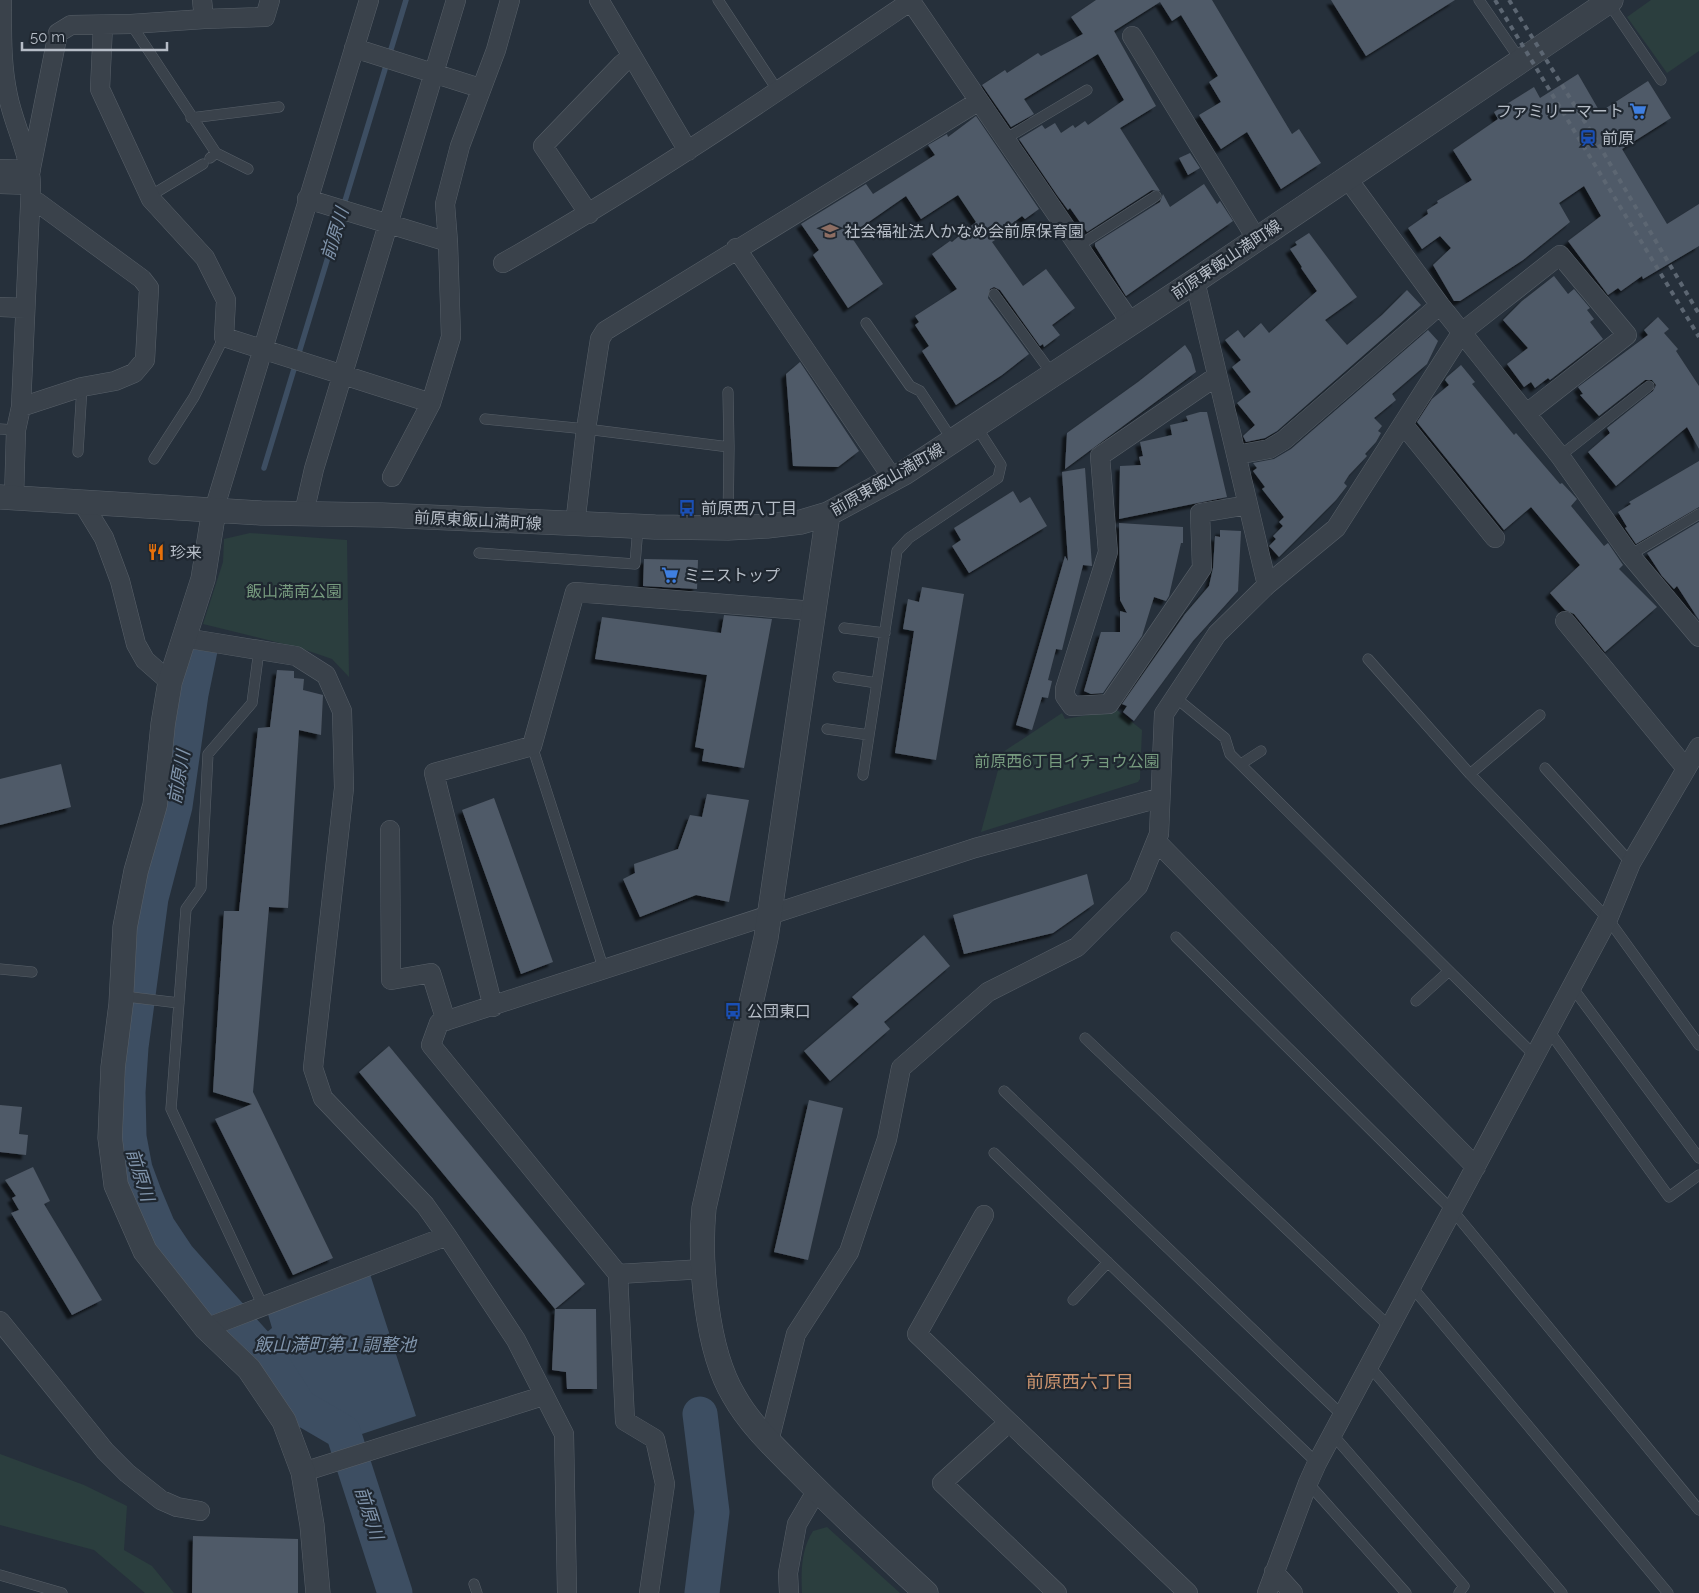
<svg xmlns="http://www.w3.org/2000/svg" width="1699" height="1593" font-family="Raleway,'Noto Sans JP',sans-serif">
	<style>
		.green { fill: #2b3e3e }
		.water { fill: #3d4e62 }
		.lines { fill: none; stroke-linecap: round; stroke-linejoin: round }
		.stream { stroke: #3d4e62; stroke-width: 5.5 }
		.river { stroke: #3d4e62; stroke-width: 35 }
		.building { fill: #505a67; filter: url(#shadow) }
		.service-casing { stroke: #586069; stroke-width: 11 }
		.minor-casing { stroke: #586069; stroke-width: 20 }
		.tertiary-casing { stroke: #586069; stroke-width: 25 }
		.service { stroke: #3a424b; stroke-width: 10 }
		.minor { stroke: #3a424b; stroke-width: 19 }
		.tertiary { stroke: #3a424b; stroke-width: 24 }
		.rail { stroke: #5c6672; stroke-width: 4; stroke-dasharray: 5 5; stroke-linecap: butt }
		.labels { text-anchor: middle; stroke-width: 4.5; stroke-linejoin: round; paint-order: stroke }
		.poi-label { font-size: 16px; fill: #b6bdc7; stroke: #1f2730; text-anchor: start }
		.street-label { font-size: 16px; fill: #b6bdc7; stroke: #1f2730 }
		.park-label { font-size: 16px; fill: #769a7e; stroke: #1f2730 }
		.water-label { font-size: 18px; font-style: italic; fill: #8094ab; stroke: #1f2730 }
		.neighbourhood-label { font-size: 18px; fill: #ca936e; stroke: #1f2730 }
	</style>
	<defs>
		<filter id="shadow"><feDropShadow dx="-4.5" dy="4.5" stdDeviation="1" flood-color="#0009"/></filter>
	</defs>
	<rect width="100%" height="100%" fill="#26303b"/>
	<path class="green" d="M 1651,0 L 1699,0 L 1699,51 L 1667,73 L 1627,17 Z
		M 250,533 L 347,540 L 349,677 L 332,659 L 300,648 L 203,624 L 223,562 L 224,539 Z
		M 1117,710 L 1142,730 L 1140,779 L 1138,782 L 981,832 L 1003,752 L 1062,713 L 1065,719 Z
		M 0,1454 L 84,1485 L 127,1506 L 124,1550 L 152,1566 L 174,1593 L 145,1593 L 94,1550 L 0,1525 Z
		M 827,1527 L 900,1593 L 802,1593 C 801,1571 801,1550 813,1531 Z"/>
	<path class="water" d="M 370,1274 L 416,1416 L 356,1436 C 343,1404 320,1411 300,1391 C 285,1375 273,1356 260,1338 L 272,1328 L 267,1311 Z"/>
	<g class="lines">
		<path class="stream" d="M 264,468 L 406,0"/>
		<path class="river" d="M 200,650 L 191,694 L 175,806 L 151,898 L 131,1047 L 128,1092 L 129,1137 L 135,1169 L 145,1196 L 158,1227 L 178,1257 L 269,1359 L 300,1407 L 343,1432 L 395,1593
			M 700,1414 L 712,1512 L 702,1593"/>
	</g>
	<path class="building" d="M 1096,0 L 1212,0 L 1292,134 L 1299,129 L 1321,163 L 1281,189 L 1247,132 L 1221,149 L 1199,115 L 1221,102 L 1209,82 L 1218,76 L 1181,15 L 1172,21 L 1160,2 L 1114,31 L 1156,106 L 1120,128 L 1160,191 L 1152,190 L 1087,232 L 1070,208 L 1068,210 L 1057,195 L 1019,139 L 1042,125 L 1045,129 L 1055,123 L 1061,133 L 1073,125 L 1075,128 L 1085,121 L 1088,125 L 1124,100 L 1098,54 L 1024,99 L 1034,114 L 1011,127 L 982,85 L 1005,70 L 1007,73 L 1038,53 L 1041,56 L 1083,34 L 1071,17 Z
		M 1331,0 L 1455,0 L 1366,56 Z
		M 1578,74 L 1600,112 L 1648,81 L 1671,118 L 1622,149 L 1667,224 L 1699,204 L 1699,246 L 1643,279 L 1642,276 L 1621,291 L 1618,288 L 1608,295 L 1568,241 L 1601,216 L 1584,186 L 1559,203 L 1570,222 L 1523,260 L 1460,301 L 1454,301 L 1433,265 L 1451,248 L 1440,236 L 1422,249 L 1408,228 L 1428,214 L 1427,210 L 1438,203 L 1437,201 L 1472,180 L 1453,150 L 1498,119 L 1494,112 L 1534,87 L 1540,98 Z
		M 976,116 L 1039,209 L 1025,219 L 1022,216 L 993,238 L 995,240 L 992,242 L 1023,286 L 1046,269 L 1075,308 L 1052,325 L 1060,335 L 1044,347 L 1043,344 L 1040,346 L 1000,290 L 994,287 L 990,289 L 988,298 L 1029,354 L 1002,375 L 956,405 L 922,351 L 929,346 L 915,325 L 919,322 L 915,316 L 957,289 L 932,254 L 950,241 L 952,242 L 976,222 L 958,195 L 921,219 L 906,196 L 850,235 L 883,284 L 848,308 L 813,255 L 819,250 L 801,224 L 866,184 L 873,194 L 935,155 L 928,145 L 947,134 L 948,137 Z
		M 1190,153 L 1200,168 L 1188,175 L 1179,158 Z
		M 1204,184 L 1217,204 L 1220,201 L 1233,221 L 1126,296 L 1095,246 L 1095,243 L 1160,202 L 1163,194 L 1170,207 Z
		M 1309,233 L 1357,297 L 1325,320 L 1347,345 L 1382,315 L 1407,290 L 1421,305 L 1277,431 L 1265,438 L 1246,442 L 1243,436 L 1255,425 L 1237,403 L 1251,392 L 1232,367 L 1241,360 L 1225,340 L 1238,330 L 1244,338 L 1261,323 L 1269,333 L 1317,291 L 1301,268 L 1302,267 L 1290,249 L 1297,245 L 1295,242 Z
		M 1554,276 L 1568,294 L 1574,289 L 1590,308 L 1587,310 L 1594,319 L 1590,322 L 1603,339 L 1550,380 L 1548,378 L 1535,388 L 1531,382 L 1524,387 L 1507,364 L 1528,348 L 1503,320 L 1522,301 Z
		M 1658,317 L 1669,329 L 1664,333 L 1678,349 L 1676,351 L 1699,386 L 1699,449 L 1687,427 L 1616,486 L 1588,452 L 1610,433 L 1607,428 L 1653,391 L 1656,385 L 1652,380 L 1645,380 L 1599,416 L 1580,395 L 1583,394 L 1578,387 L 1648,335 L 1644,330 Z
		M 1428,330 L 1438,341 L 1427,364 L 1392,394 L 1396,400 L 1374,418 L 1382,426 L 1378,431 L 1381,433 L 1376,442 L 1365,454 L 1367,456 L 1349,475 L 1344,483 L 1347,486 L 1336,500 L 1279,557 L 1269,546 L 1276,539 L 1273,536 L 1283,526 L 1279,522 L 1284,517 L 1262,489 L 1265,487 L 1253,471 L 1257,468 L 1253,463 L 1274,459 L 1291,449 Z
		M 1185,345 L 1191,354 L 1196,372 L 1065,469 L 1067,433 L 1138,382 Z
		M 800,362 L 859,451 L 838,467 L 793,466 L 786,374 Z
		M 1461,365 L 1475,382 L 1472,384 L 1514,435 L 1516,433 L 1560,484 L 1562,483 L 1577,499 L 1571,506 L 1604,546 L 1608,543 L 1623,565 L 1619,569 L 1657,607 L 1605,652 L 1574,614 L 1565,610 L 1550,593 L 1580,565 L 1531,507 L 1504,530 L 1417,422 L 1432,399 L 1449,385 L 1445,380 L 1447,377 Z
		M 1200,412 L 1207,412 L 1227,497 L 1119,519 L 1120,466 L 1141,465 L 1139,457 L 1143,456 L 1140,442 L 1172,435 L 1170,425 L 1188,421 L 1186,416 Z
		M 1699,461 L 1699,507 L 1636,544 L 1625,528 L 1627,527 L 1618,512 L 1631,504 L 1629,502 Z
		M 1085,468 L 1092,566 L 1083,565 L 1062,650 L 1056,649 L 1048,680 L 1052,681 L 1048,698 L 1042,697 L 1032,730 L 1016,725 L 1065,556 L 1068,561 L 1062,472 Z
		M 1013,491 L 1020,503 L 1030,497 L 1047,526 L 969,573 L 952,546 L 961,540 L 954,528 Z
		M 1699,522 L 1699,620 L 1677,586 L 1674,589 L 1662,576 L 1647,553 Z
		M 1119,523 L 1183,527 L 1183,543 L 1181,543 L 1169,596 L 1166,601 L 1154,597 L 1142,636 L 1103,693 L 1091,694 L 1084,691 L 1101,632 L 1120,632 L 1120,611 L 1127,613 L 1120,600 Z
		M 1220,530 L 1241,531 L 1238,591 L 1193,641 L 1134,721 L 1123,712 L 1127,706 L 1122,704 L 1185,614 L 1209,586 L 1213,568 L 1215,536 L 1220,537 Z
		M 644,559 L 698,560 L 697,589 L 643,586 Z
		M 922,587 L 964,594 L 936,760 L 895,753 L 914,631 L 903,629 L 908,599 L 919,602 Z
		M 724,615 L 772,619 L 744,768 L 702,761 L 704,749 L 695,747 L 707,675 L 595,659 L 602,617 L 721,633 Z
		M 277,670 L 294,671 L 294,678 L 304,679 L 303,690 L 323,695 L 321,735 L 299,730 L 288,908 L 269,907 L 253,1092 L 333,1258 L 293,1275 L 215,1119 L 252,1104 L 213,1092 L 224,911 L 239,911 L 258,728 L 270,727 Z
		M 61,764 L 71,807 L 0,825 L 0,779 Z
		M 707,794 L 749,800 L 729,902 L 696,895 L 640,917 L 623,879 L 635,873 L 634,864 L 678,849 L 690,815 L 702,817 Z
		M 494,798 L 553,962 L 521,974 L 462,810 Z
		M 1087,874 L 1094,904 L 1053,933 L 964,954 L 953,915 Z
		M 924,935 L 950,966 L 884,1022 L 890,1029 L 830,1081 L 804,1051 L 859,1004 L 852,997 Z
		M 389,1046 L 585,1284 L 555,1309 L 359,1072 Z
		M 809,1100 L 843,1108 L 808,1260 L 774,1252 Z
		M 0,1105 L 22,1107 L 19,1134 L 28,1135 L 26,1155 L 0,1152 Z
		M 33,1167 L 50,1201 L 44,1204 L 102,1300 L 72,1315 L 11,1213 L 19,1210 L 12,1198 L 16,1196 L 5,1180 Z
		M 555,1309 L 596,1309 L 597,1389 L 567,1389 L 566,1372 L 552,1370 Z
		M 193,1536 L 298,1539 L 298,1593 L 192,1593 Z"/>
	<g class="lines">
		<g class="service-casing">
			<path id="service" d="M 718,0 L 778,91
				M 1479,0 L 1521,61
				M 1608,2 L 1661,80
				M 131,24 L 216,153 L 210,158
				M 191,118 L 279,107
				M 1005,139 L 1087,90
				M 216,153 L 248,169
				M 150,196 L 203,164
				M 1078,246 L 1156,196
				M 994,294 L 1053,375
				M 866,323 L 910,386 L 920,391 L 953,441
				M 728,392 L 729,447
				M 485,419 L 586,429 L 729,447 L 728,528
				M 0,429 L 16,430
				M 78,452 L 82,387
				M 1560,456 L 1649,386
				M 154,459 L 194,397 L 224,337
				M 479,553 L 635,564 L 638,527
				M 1630,555 L 1699,514
				M 844,628 L 885,633
				M 259,650 L 252,703 L 208,754 L 201,888 L 186,909 L 171,1109 L 263,1306
				M 1368,659 L 1470,774 L 1608,919 L 1699,1045
				M 838,677 L 877,683
				M 1176,698 L 1225,738 L 1230,754 L 1535,1056
				M 827,729 L 869,735
				M 532,746 L 604,970
				M 1241,764 L 1261,751
				M 1545,768 L 1631,863
				M 1470,774 L 1540,715
				M 863,775 L 897,551 L 909,538 L 998,478 L 1001,465 L 976,426
				M 1176,937 L 1453,1211 L 1699,1510
				M 0,969 L 32,972
				M 1572,987 L 1699,1158
				M 121,996 L 179,1003
				M 1416,1001 L 1449,971
				M 1549,1031 L 1669,1197 L 1699,1175
				M 1085,1038 L 1391,1328
				M 1004,1091 L 1343,1416
				M 994,1153 L 1317,1463
				M 1412,1287 L 1668,1593
				M 1073,1300 L 1108,1262
				M 1370,1367 L 1562,1593
				M 1333,1435 L 1464,1586 L 1459,1593
				M 1308,1483 L 1406,1593
				M 0,1575 L 62,1593
				M 474,1584 L 477,1593"/>
		</g>
		<g class="minor-casing">
			<path id="minor" d="M 2,0 C 2,32 1,64 8,96 C 14,126 30,154 31,185 L 21,407 L 16,430 L 14,498
				M 599,0 L 688,151
				M 910,0 L 1131,323
				M 204,19 L 265,17 L 270,0
				M 103,25 L 100,89 L 151,199 L 205,258 L 226,300 L 224,337 L 431,403
				M 1132,36 L 1256,238
				M 354,48 L 480,88
				M 31,168 L 58,33 L 71,25 L 131,24 L 204,19 L 202,0
				M 0,169 L 31,170
				M 1347,178 L 1440,305 L 1560,456 L 1630,555 L 1699,637
				M 0,184 L 31,185
				M 307,199 L 448,242 L 451,337 L 431,403 L 392,477
				M 589,214 L 543,146 L 622,64 L 632,56
				M 448,242 L 445,204 L 460,146 L 496,50 L 510,0
				M 736,248 L 893,479
				M 503,263 C 644,183 777,92 911,1
				M 0,307 L 25,308
				M 1217,376 L 1100,456 L 1108,552 L 1065,689 L 1065,696 L 1072,706 L 1109,704 L 1202,568 L 1200,513 L 1248,505
				M 21,407 L 82,387 L 115,381 L 134,373 L 145,360 L 149,288 L 142,279 L 37,202 L 31,202
				M 1403,424 L 1495,538
				M 1236,455 L 1269,449 L 1284,440 L 1440,305
				M 82,502 L 104,538 L 120,581 L 136,644 L 145,660 L 170,682
				M 214,510 L 369,0
				M 304,513 L 314,469 L 456,0
				M 575,525 L 586,429 L 600,339 L 605,331 L 979,101
				M 1267,585 L 1336,528 L 1462,332 L 1560,255 L 1627,335 L 1527,413
				M 1565,621 L 1685,767
				M 185,638 L 296,656 L 326,675 L 342,711 L 344,788 L 313,1068 L 323,1098 L 425,1205 L 447,1236 L 516,1340 L 564,1434 L 567,1593
				M 390,830 L 391,980 L 431,973 L 446,1021
				M 1157,842 L 1476,1167
				M 493,1007 L 434,773 L 532,746 L 575,592 L 814,611
				M 984,1215 L 917,1334 L 1188,1593
				M 618,1274 L 704,1269
				M 0,1321 L 105,1451 L 127,1473 L 161,1500 L 177,1507 L 200,1511
				M 206,1328 L 447,1236
				M 1008,1423 L 942,1483 L 1057,1593
				M 769,1441 L 796,1334 L 849,1252 L 887,1139 L 901,1068 L 988,992 L 1077,947 L 1138,886 L 1159,834 L 1164,714 L 1217,634 L 1267,585 L 1195,281
				M 303,1472 L 543,1396
				M 1274,1572 L 1293,1593
				M 649,1593 L 665,1484 L 655,1439 L 625,1421 L 618,1274 L 431,1045 L 439,1023 L 975,848 L 1159,798
				M 789,1593 L 788,1573 L 797,1524 L 817,1490
				M 1267,1593 L 1308,1483 L 1317,1463 L 1608,919 L 1631,863 L 1699,747"/>
		</g>
		<g class="tertiary-casing">
			<path id="tertiary" d="M 0,497 L 261,513 L 382,515 L 655,527 L 728,528 L 767,526 L 801,522 L 828,514 L 904,473 L 1195,281 L 1611,0
				M 214,510 L 203,579 L 170,682 L 163,724 L 155,805 L 136,871 L 125,927 L 121,1004 L 113,1067 L 110,1138 L 116,1185 L 145,1251 L 206,1328 L 249,1369 L 284,1421 L 303,1472 L 312,1525 L 318,1593
				M 828,514 L 766,938 L 704,1208 C 699,1261 706,1350 734,1396 C 749,1423 773,1446 795,1468 C 837,1511 882,1552 926,1593"/>
		</g>
		<use href="#service" class="service"/>
		<use href="#minor" class="minor"/>
		<use href="#tertiary" class="tertiary"/>
		<path class="rail" d="M 1495,0 L 1699,337
			M 1509,0 L 1593,135 L 1699,314"/>
	</g>
	<defs>
		<g id="supermarket-bare" transform="scale(1.35)"><path d="M-6-5.5h2.5l.6 2H6L4.5 2H-2.5L-4.4-4H-6ZM-1.5 3.2a1.3 1.3 0 1 0 .1 0ZM3 3.2a1.3 1.3 0 1 0 .1 0Z" fill="#3f7fe0" stroke="#1f2730" stroke-width="2.5" paint-order="stroke"/></g>
		<g id="station-bare" transform="scale(1.35)"><path d="M-3-6H3Q5-6 5-4V2Q5 4 3 4L4.5 6H3L1.5 4h-3L-3 6H-4.5L-3 4Q-5 4-5 2V-4Q-5-6-3-6ZM-3.5-4v3h7v-3ZM-3.5 1v1.5H-2V1ZM2 1v1.5H3.5V1Z" fill="#1a4fb4" stroke="#1f2730" stroke-width="2.5" paint-order="stroke"/></g>
		<g id="school-bare" transform="scale(1.35)"><path d="M0-5L7-2L0 1L-7-2ZM-4 1L0 2.5L4 1V4Q0 6-4 4Z" fill="#8d6e63" stroke="#1f2730" stroke-width="2.5" paint-order="stroke"/></g>
		<g id="bus-bare" transform="scale(1.35)"><path d="M-5-6H5V4H4V6H2V4H-2V6H-4V4H-5ZM-3.5-4V0h7V-4ZM-3.5 1.2v1.5H-2V1.2ZM2 1.2v1.5H3.5V1.2Z" fill="#1a4fb4" stroke="#1f2730" stroke-width="2.5" paint-order="stroke"/></g>
		<g id="restaurant-bare" transform="scale(1.35)"><path d="M-5-6h1v4h1v-4h1v4h1v-4h1v5L-1.5 .5V6h-2V.5L-5-1ZM5-6V6H3V1.5H1.5Q1.5-4 5-6Z" fill="#e8710a" stroke="#1f2730" stroke-width="2.5" paint-order="stroke"/></g>
	</defs>
	<g fill-rule="evenodd">
		<use href="#supermarket-bare" x="1638" y="111"/>
		<use href="#station-bare" x="1588" y="138"/>
		<use href="#school-bare" x="830" y="231"/>
		<use href="#bus-bare" x="687" y="508"/>
		<use href="#restaurant-bare" x="156" y="552"/>
		<use href="#supermarket-bare" x="670" y="575"/>
		<use href="#bus-bare" x="733" y="1011"/>
	</g>
	<g class="labels">
		<g class="poi-label">
			<text x="1624" y="117" text-anchor="end">ファミリーマート</text>
			<text x="1602" y="144">前原</text>
			<text x="844" y="237">社会福祉法人かなめ会前原保育園</text>
			<text x="701" y="514">前原西八丁目</text>
			<text x="170" y="558">珍来</text>
			<text x="684" y="581">ミニストップ</text>
			<text x="747" y="1017">公団東口</text>
		</g>
		<g class="street-label">
			<text transform="translate(1226 259) rotate(-34)" y="6">前原東飯山満町線</text>
			<text transform="translate(887 479) rotate(-30)" y="6">前原東飯山満町線</text>
			<text transform="translate(478 520) rotate(3)" y="6">前原東飯山満町線</text>
		</g>
		<g class="park-label">
			<text x="294" y="597">飯山満南公園</text>
			<text x="1067" y="767">前原西6丁目イチョウ公園</text>
		</g>
		<g class="water-label">
			<text transform="translate(335 234) rotate(-73)" y="6">前原川</text>
			<text transform="translate(179 777) rotate(-80)" y="6">前原川</text>
			<text transform="translate(140 1175) rotate(73)" y="6">前原川</text>
			<text x="335" y="1351">飯山満町第１調整池</text>
			<text transform="translate(369 1513) rotate(72)" y="6">前原川</text>
		</g>
		<g class="neighbourhood-label">
			<text x="1080" y="1388">前原西六丁目</text>
		</g>
	</g>
	<path d="M22 42v8h145v-8" fill="none" stroke="#b6bdc7" stroke-width="2.5"/>
	<text x="30" y="42" font-size="15" fill="#b6bdc7" stroke="#1f2730" stroke-width="4" paint-order="stroke">50 m</text>
</svg>
